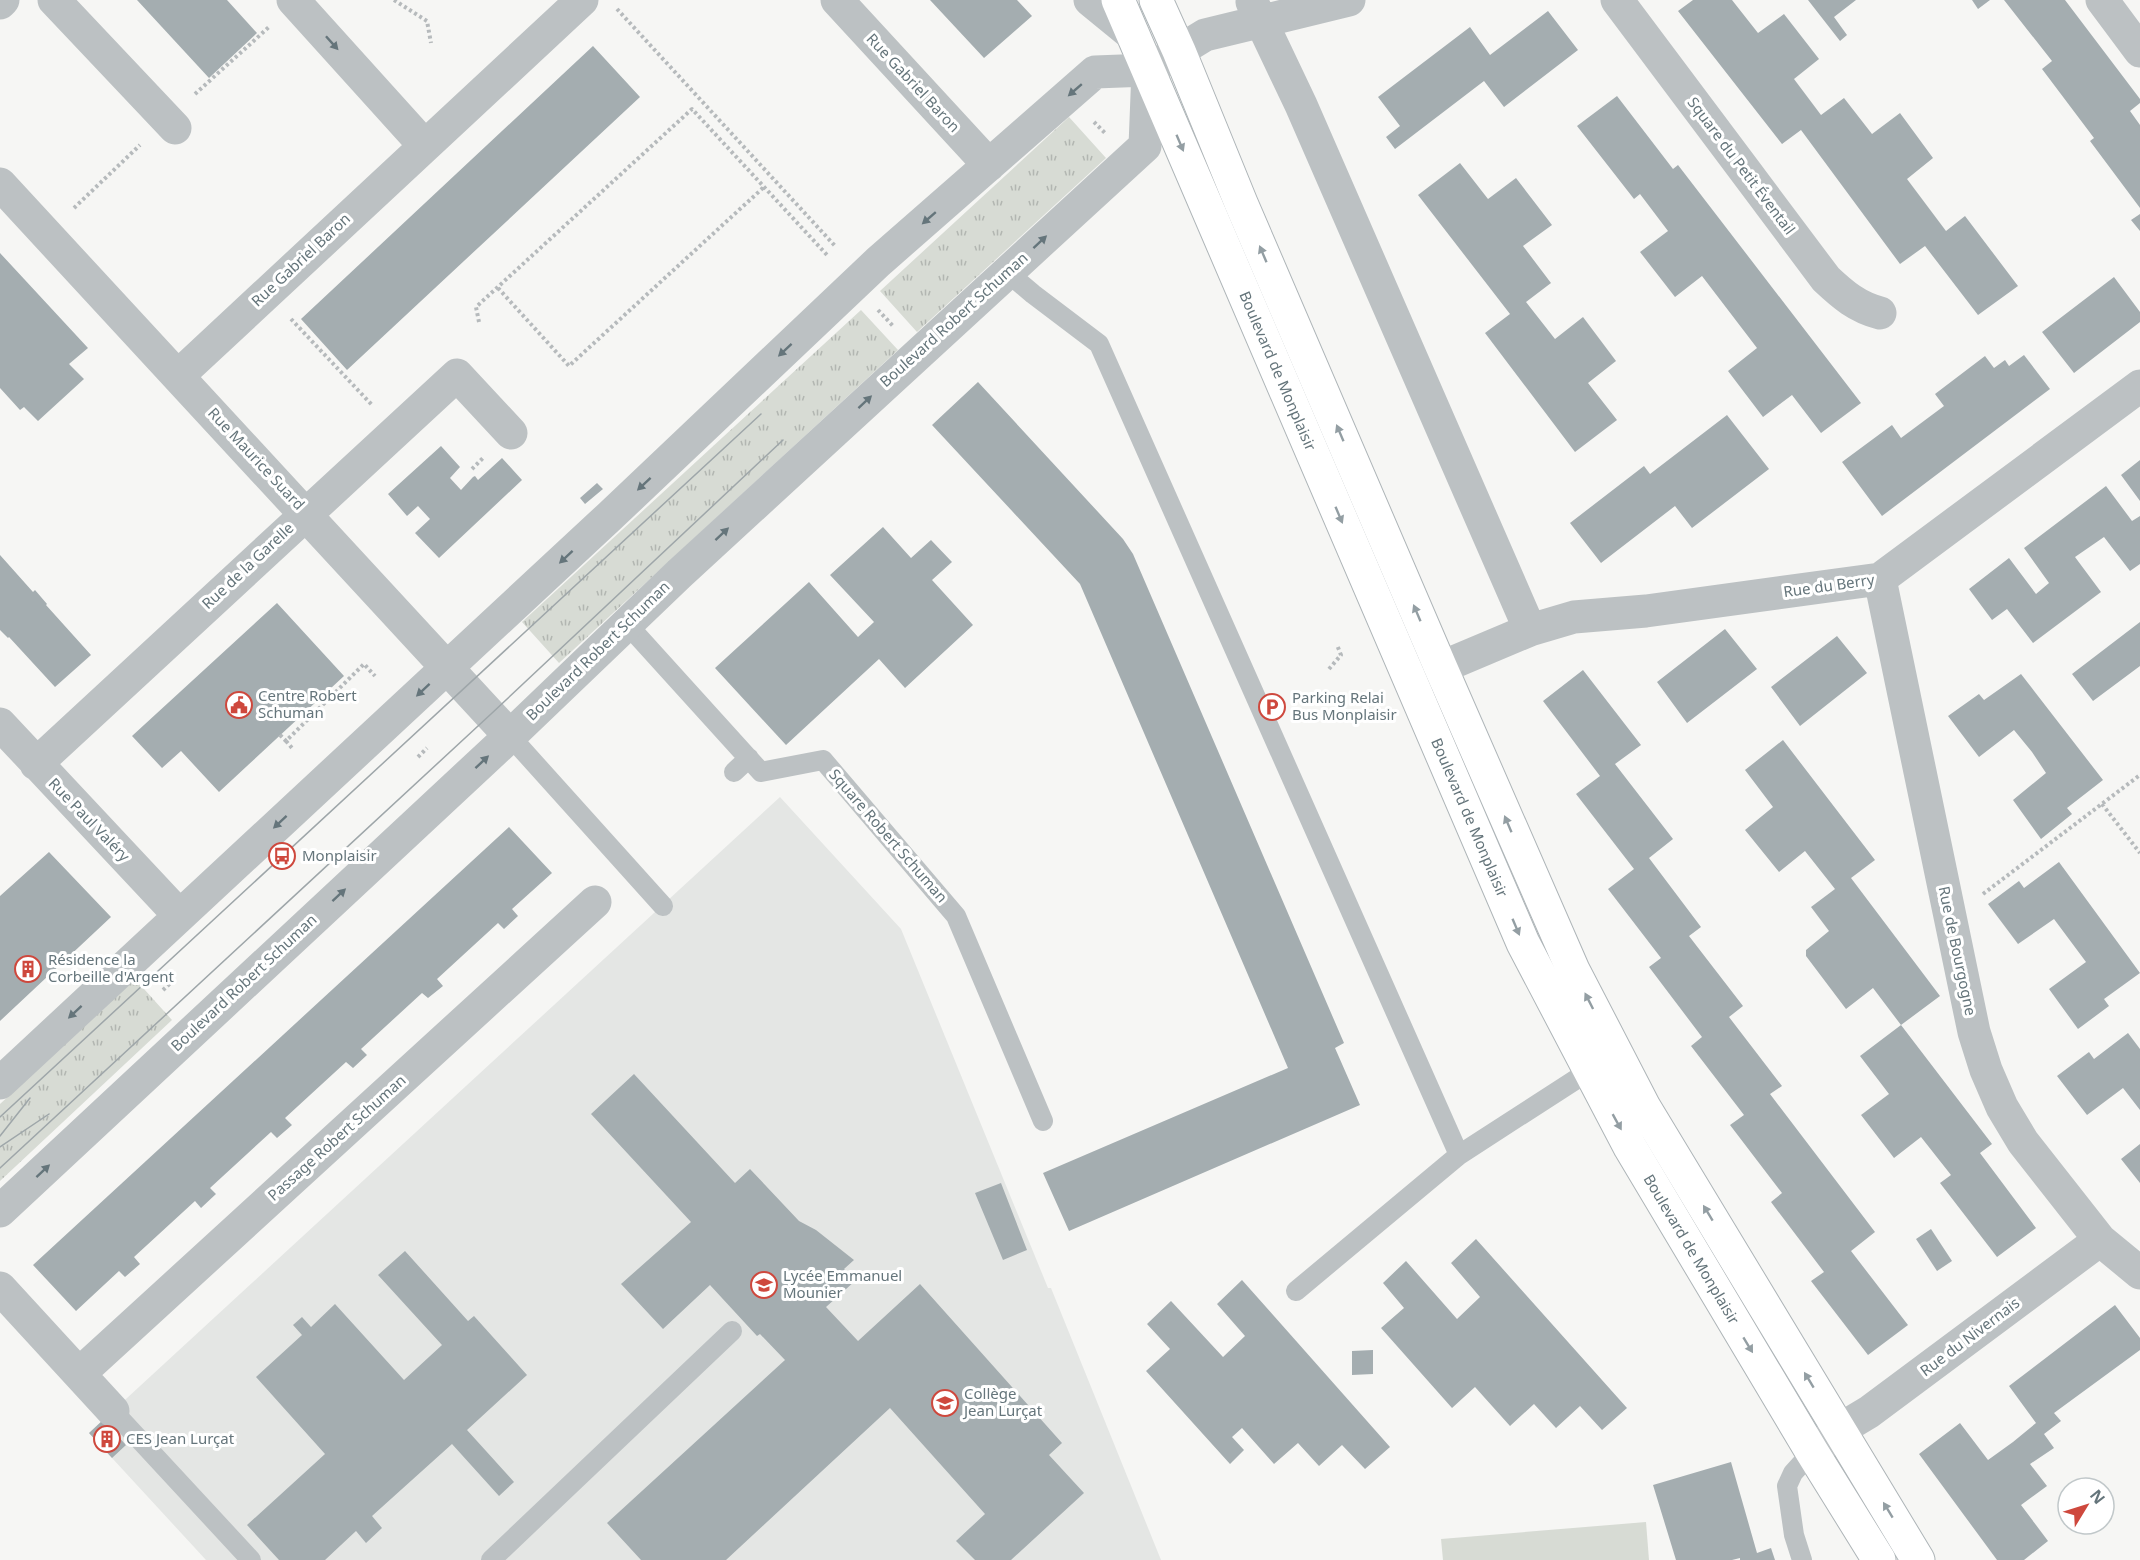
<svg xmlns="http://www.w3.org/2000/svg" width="2140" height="1560" font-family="'Noto Sans',sans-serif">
	<defs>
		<pattern id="grass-tufts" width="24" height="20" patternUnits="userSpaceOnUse" patternTransform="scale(1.5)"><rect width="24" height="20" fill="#d7dbd4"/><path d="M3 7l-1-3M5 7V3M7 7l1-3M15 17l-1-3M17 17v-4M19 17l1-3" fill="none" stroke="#b2b6b1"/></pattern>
	</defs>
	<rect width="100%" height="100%" fill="#f6f6f4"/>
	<path fill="#e4e6e4" d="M 780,797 L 901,929 L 1048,1288 L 1051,1288 L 1161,1560 L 206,1560 L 89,1433 Z"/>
	<path fill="url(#grass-tufts)" d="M 1069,117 L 1106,158 L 917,332 L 880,291 Z
		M 861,310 L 898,350 L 559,663 L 522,622 Z
		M 135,979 L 172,1020 L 0,1181 L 0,1104 Z"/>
	<path fill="#d7dbd4" d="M 1646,1522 L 1649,1560 L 1443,1560 L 1441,1539 Z"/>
	<path fill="#a4adb0" d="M 137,0 L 227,0 L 257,33 L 209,78 Z
		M 930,0 L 1017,0 L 1032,16 L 984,58 Z
		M 1693,0 L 1732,0 L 1758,33 L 1784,14 L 1819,59 L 1794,79 L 1821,115 L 1844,98 L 1872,134 L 1900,113 L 1933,158 L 1907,179 L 1946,231 L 1965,216 L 2018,286 L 1978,315 L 1925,246 L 1900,264 L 1801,130 L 1782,144 L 1678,11 Z
		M 1808,0 L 1856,0 L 1834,17 L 1847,35 L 1840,41 Z
		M 1972,0 L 1990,0 L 1978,9 Z
		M 2004,0 L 2065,0 L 2140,99 L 2140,103 L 2130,111 L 2140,125 L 2140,208 L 2090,141 L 2094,138 L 2042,69 L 2052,61 Z
		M 1548,11 L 1578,50 L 1504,107 L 1484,81 L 1395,149 L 1386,137 L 1400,126 L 1378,97 L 1470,27 L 1490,55 Z
		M 593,46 L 640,97 L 347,370 L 301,319 Z
		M 1617,96 L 1673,169 L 1678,165 L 1861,403 L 1821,433 L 1792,395 L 1763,417 L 1728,371 L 1757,348 L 1702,276 L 1675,297 L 1640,252 L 1668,231 L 1640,194 L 1634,199 L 1577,126 Z
		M 1460,163 L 1488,199 L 1516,178 L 1552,225 L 1523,246 L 1551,283 L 1526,302 L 1555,339 L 1583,317 L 1616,361 L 1588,383 L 1617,420 L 1575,452 L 1485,333 L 1510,314 L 1418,195 Z
		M 2140,214 L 2140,231 L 2131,220 Z
		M 0,253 L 88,348 L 69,364 L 84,379 L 38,421 L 24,407 L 20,410 L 0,388 Z
		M 2114,277 L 2140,312 L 2140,322 L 2074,373 L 2042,332 Z
		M 2024,355 L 2050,389 L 1882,516 L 1842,462 L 1892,425 L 1901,438 L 1944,406 L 1935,394 L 1985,356 L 1994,368 L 2005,360 L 2009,366 Z
		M 978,382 L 1123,539 L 1133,554 L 1344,1043 L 1335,1048 L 1360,1105 L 1069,1231 L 1043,1173 L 1288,1068 L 1080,584 L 932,425 Z
		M 1727,415 L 1769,469 L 1692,528 L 1675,506 L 1601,563 L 1570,523 L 1644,466 L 1650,474 Z
		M 441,446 L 460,467 L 450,478 L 461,490 L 473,477 L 475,476 L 478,480 L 502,458 L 522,480 L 439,558 L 415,533 L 430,519 L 418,506 L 407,516 L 388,494 Z
		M 2140,460 L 2140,501 L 2121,475 Z
		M 597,483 L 603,489 L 585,504 L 580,498 Z
		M 2106,486 L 2132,521 L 2140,516 L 2140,564 L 2130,571 L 2104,537 L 2075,557 L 2101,592 L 2033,643 L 2007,609 L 1992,620 L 1969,589 L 2009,558 L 2036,594 L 2049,583 L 2024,548 Z
		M 883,527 L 911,558 L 931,540 L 952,562 L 932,580 L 973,625 L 905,688 L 879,659 L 786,745 L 715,668 L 809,582 L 858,637 L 874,622 L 830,575 Z
		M 0,555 L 33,592 L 35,590 L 47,604 L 46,605 L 91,655 L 55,687 L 9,637 L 8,638 L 0,630 Z
		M 277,603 L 344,676 L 219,792 L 181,751 L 162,768 L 132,736 Z
		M 2140,622 L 2140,666 L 2093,701 L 2072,674 Z
		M 1725,629 L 1757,669 L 1687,723 L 1657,682 Z
		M 1837,636 L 1867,673 L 1800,726 L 1771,687 Z
		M 1583,670 L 1641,745 L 1615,764 L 1673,839 L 1649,858 L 1701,927 L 1689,936 L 1743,1006 L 1729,1017 L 1782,1086 L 1770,1094 L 1875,1232 L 1851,1251 L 1908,1325 L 1868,1355 L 1811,1281 L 1824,1272 L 1771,1202 L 1782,1193 L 1730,1125 L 1744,1115 L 1691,1046 L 1702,1037 L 1649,967 L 1661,958 L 1608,889 L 1634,869 L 1576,794 L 1600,776 L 1543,701 Z
		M 2021,674 L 2103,780 L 2067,808 L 2072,814 L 2041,839 L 2013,800 L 2046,773 L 2032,752 L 2014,730 L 1979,757 L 1948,716 L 1979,694 L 1984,700 Z
		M 1783,740 L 1875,860 L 1851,878 L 1940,996 L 1901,1025 L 1992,1144 L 1980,1153 L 2036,1228 L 1997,1257 L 1940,1183 L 1951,1175 L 1921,1137 L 1894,1158 L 1861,1115 L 1889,1094 L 1860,1056 L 1901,1025 L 1873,988 L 1846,1009 L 1806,956 L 1806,950 L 1829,931 L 1811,907 L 1835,889 L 1805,851 L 1779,872 L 1745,830 L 1773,807 L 1745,770 Z
		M 509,827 L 552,873 L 512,909 L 518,916 L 504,929 L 498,923 L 437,979 L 443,986 L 428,998 L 422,993 L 361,1049 L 367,1055 L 353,1068 L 346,1062 L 285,1118 L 292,1125 L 277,1138 L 271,1132 L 210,1188 L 216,1194 L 201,1208 L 195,1201 L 134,1257 L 140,1264 L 125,1277 L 119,1271 L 76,1311 L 33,1265 Z
		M 49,852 L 111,917 L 0,1021 L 0,896 Z
		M 2059,862 L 2140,973 L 2104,999 L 2109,1006 L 2078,1029 L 2049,989 L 2086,962 L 2054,919 L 2018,944 L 1988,904 L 2019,881 L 2024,888 Z
		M 2128,1033 L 2140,1049 L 2140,1110 L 2123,1088 L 2087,1115 L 2057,1076 L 2089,1052 L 2094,1059 Z
		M 634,1074 L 735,1183 L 750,1169 L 799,1221 L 816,1230 L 854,1260 L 844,1269 L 855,1281 L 826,1307 L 858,1341 L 920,1284 L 1062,1443 L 1049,1455 L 1084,1493 L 1011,1560 L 975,1560 L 956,1541 L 985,1514 L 890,1408 L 726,1560 L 641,1560 L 607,1523 L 785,1360 L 760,1334 L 757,1336 L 710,1285 L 663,1329 L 621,1284 L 691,1222 L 591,1114 Z
		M 2140,1144 L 2140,1183 L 2121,1159 Z
		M 1001,1183 L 1027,1250 L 1003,1260 L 975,1193 Z
		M 1931,1229 L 1952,1261 L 1937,1271 L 1916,1239 Z
		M 1476,1239 L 1627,1408 L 1602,1430 L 1580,1406 L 1556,1428 L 1534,1404 L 1510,1426 L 1475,1387 L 1452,1408 L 1381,1328 L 1404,1308 L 1383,1283 L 1406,1261 L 1457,1319 L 1480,1297 L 1451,1263 Z
		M 405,1251 L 468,1321 L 474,1316 L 527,1375 L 467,1430 L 514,1482 L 499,1496 L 452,1444 L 372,1516 L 382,1528 L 366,1543 L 356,1531 L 325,1560 L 279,1560 L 247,1525 L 325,1454 L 256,1377 L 302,1335 L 293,1325 L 302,1317 L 311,1327 L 335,1304 L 404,1380 L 442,1345 L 378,1275 Z
		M 1242,1280 L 1390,1447 L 1365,1469 L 1342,1445 L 1319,1466 L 1298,1443 L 1274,1464 L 1242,1428 L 1232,1437 L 1244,1450 L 1230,1464 L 1146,1371 L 1170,1349 L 1147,1324 L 1171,1301 L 1223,1357 L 1245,1336 L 1217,1304 Z
		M 2115,1305 L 2140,1338 L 2140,1350 L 2054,1413 L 2061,1421 L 2044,1434 L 2054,1448 L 2030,1464 L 2047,1486 L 2021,1505 L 2048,1541 L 2024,1560 L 1997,1560 L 1919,1454 L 1960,1423 L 1988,1460 L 2013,1442 L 2036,1423 L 2009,1386 Z
		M 1373,1350 L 1373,1374 L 1352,1375 L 1352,1351 Z
		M 103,1420 L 126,1445 L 112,1458 L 89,1433 Z
		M 1731,1462 L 1757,1553 L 1771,1548 L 1775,1560 L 1740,1560 L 1740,1558 L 1732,1560 L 1676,1560 L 1653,1485 Z"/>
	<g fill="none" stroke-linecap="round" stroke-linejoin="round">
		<defs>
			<g id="secondary">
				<path id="s1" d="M 1118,0 L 1523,943 L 1630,1147 L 1812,1452 L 1879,1560"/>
				<path d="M 1156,0 L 1179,51 L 1241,203 L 1440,666 L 1573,970 L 1644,1107 L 1918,1560"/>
			</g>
		</defs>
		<use href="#secondary" stroke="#aeb5b8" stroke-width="35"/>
		<path stroke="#b6babc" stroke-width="4" stroke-dasharray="3 3" stroke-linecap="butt" d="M 394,0 L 427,21 L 431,43
			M 617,9 L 836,247
			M 195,94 L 269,27
			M 1094,122 L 1106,134
			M 74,208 L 140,145
			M 498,288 L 569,366 L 764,187
			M 878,310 L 894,327
			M 291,319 L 372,405
			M 479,322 L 476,307 L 692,109 L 827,255
			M 472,469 L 484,457
			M 1329,669 L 1341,655 L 1337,645
			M 280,735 L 286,741 L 364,664 L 375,676
			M 286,741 L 292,748
			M 418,757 L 427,748
			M 2102,804 L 2140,853
			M 1983,894 L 2140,775
			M 163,990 L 176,978"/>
		<path stroke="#bcc1c3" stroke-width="20" d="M 1007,272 L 1033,294 L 1099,344 L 1459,1155
			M 626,623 L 761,772 L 823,760 L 956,916 L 1043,1121
			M 510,736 L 663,906
			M 734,772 L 749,758
			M 1296,1291 L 1459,1155 L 1589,1071
			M 113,1411 L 251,1560
			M 491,1560 L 732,1331
			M 1802,1560 L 1794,1535 L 1787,1486 L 1793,1473 L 1812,1452"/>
		<path stroke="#bcc1c3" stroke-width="33" d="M 54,0 L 175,128
			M 293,0 L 424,145
			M 837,0 L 989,165
			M 1090,0 L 1134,36
			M 1617,0 L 1826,279 C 1843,295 1857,307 1880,313
			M 2102,0 L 2140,51
			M 1252,2 L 1301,105 L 1530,630
			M 0,3 L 3,0
			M 0,184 L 510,736
			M 178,376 L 582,0
			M 1880,579 L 1974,1032 L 1986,1070 L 2002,1107 L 2023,1142 L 2100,1240 L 2140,1273
			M 1416,678 L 1530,630 L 1574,617 L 1646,611 L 1880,579 L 2140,386
			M 0,724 L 179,915
			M 36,764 L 457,375 L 511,433
			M 0,1083 L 609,517 L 878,262 L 1095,72 L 1148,70 L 1205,35 L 1349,0
			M 0,1211 L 510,736 L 679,574 L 1145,146 L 1148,70
			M 0,1288 L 113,1411
			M 79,1374 L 595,902
			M 1816,1449 L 1839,1430 L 1869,1412 L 2100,1240"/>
		<use href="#secondary" stroke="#fff" stroke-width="33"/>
		<path stroke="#9ea6a9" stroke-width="1.5" d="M 0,1117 L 761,414
			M 0,1136 L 30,1098
			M 0,1147 L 49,1114
			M 0,1168 L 491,714 L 783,440"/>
	</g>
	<defs><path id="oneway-solid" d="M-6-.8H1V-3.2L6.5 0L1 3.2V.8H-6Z" transform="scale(1.5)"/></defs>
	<g fill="#65757b">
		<use href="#oneway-solid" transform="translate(332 43) rotate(48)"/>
		<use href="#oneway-solid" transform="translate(1075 90) rotate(139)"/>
		<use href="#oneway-solid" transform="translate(929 218) rotate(139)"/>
		<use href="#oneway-solid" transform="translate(1040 242) rotate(-43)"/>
		<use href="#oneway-solid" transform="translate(785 350) rotate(137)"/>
		<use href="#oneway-solid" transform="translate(865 402) rotate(-43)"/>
		<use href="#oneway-solid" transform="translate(644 484) rotate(137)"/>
		<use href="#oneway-solid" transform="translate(722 534) rotate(-43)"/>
		<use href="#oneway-solid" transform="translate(566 557) rotate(137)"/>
		<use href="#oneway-solid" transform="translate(423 690) rotate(137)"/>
		<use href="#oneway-solid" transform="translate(482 762) rotate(-43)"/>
		<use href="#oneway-solid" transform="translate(280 822) rotate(137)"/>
		<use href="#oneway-solid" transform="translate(339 895) rotate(-43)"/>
		<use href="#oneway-solid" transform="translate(75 1012) rotate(137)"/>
		<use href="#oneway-solid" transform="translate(43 1171) rotate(-43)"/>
	</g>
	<g fill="#939ea3">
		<use href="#oneway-solid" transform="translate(1180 143) rotate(67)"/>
		<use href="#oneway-solid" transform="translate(1263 254) rotate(-113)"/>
		<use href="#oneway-solid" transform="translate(1340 433) rotate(-113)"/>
		<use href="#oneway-solid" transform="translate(1339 515) rotate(67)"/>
		<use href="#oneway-solid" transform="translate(1417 613) rotate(-113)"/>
		<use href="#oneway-solid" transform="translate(1508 824) rotate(-113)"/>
		<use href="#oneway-solid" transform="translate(1516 927) rotate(67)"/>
		<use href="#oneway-solid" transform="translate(1589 1001) rotate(-117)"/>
		<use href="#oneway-solid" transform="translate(1617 1122) rotate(61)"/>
		<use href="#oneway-solid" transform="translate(1708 1213) rotate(-121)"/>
		<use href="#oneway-solid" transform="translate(1748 1345) rotate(59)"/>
		<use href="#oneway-solid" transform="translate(1809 1380) rotate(-121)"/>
		<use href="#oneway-solid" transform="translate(1888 1510) rotate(-121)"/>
	</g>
	<defs>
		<symbol id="civic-ring" viewBox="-11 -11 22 22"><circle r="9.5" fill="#fff" stroke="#ce483d" stroke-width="1.5"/><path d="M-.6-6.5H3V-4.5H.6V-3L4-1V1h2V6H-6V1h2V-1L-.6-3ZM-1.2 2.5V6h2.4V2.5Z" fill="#ce483d"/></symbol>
		<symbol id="parking-ring" viewBox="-11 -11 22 22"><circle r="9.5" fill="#fff" stroke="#ce483d" stroke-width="1.5"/><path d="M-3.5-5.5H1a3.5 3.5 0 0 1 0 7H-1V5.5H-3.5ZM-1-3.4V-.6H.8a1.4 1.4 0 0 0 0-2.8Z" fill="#ce483d"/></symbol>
		<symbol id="bus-ring" viewBox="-11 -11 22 22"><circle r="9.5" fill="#fff" stroke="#ce483d" stroke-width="1.5"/><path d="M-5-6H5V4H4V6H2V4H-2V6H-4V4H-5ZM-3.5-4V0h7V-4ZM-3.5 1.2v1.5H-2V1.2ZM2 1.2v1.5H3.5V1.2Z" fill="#ce483d"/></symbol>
		<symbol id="building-ring" viewBox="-11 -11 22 22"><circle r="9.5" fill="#fff" stroke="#ce483d" stroke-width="1.5"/><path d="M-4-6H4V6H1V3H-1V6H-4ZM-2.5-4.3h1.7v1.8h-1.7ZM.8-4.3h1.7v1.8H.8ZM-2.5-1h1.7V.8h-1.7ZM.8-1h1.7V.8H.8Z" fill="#ce483d"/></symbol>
		<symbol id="school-ring" viewBox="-11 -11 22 22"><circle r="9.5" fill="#fff" stroke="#ce483d" stroke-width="1.5"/><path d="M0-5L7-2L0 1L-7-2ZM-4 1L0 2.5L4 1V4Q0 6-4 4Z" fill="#ce483d"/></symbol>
	</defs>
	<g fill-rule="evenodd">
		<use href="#civic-ring" x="224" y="690" width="30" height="30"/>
		<use href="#parking-ring" x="1257" y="692" width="30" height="30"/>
		<use href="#bus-ring" x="267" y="841" width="30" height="30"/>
		<use href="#building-ring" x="13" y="954" width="30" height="30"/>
		<use href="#school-ring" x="749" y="1270" width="30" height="30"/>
		<use href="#school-ring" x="930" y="1388" width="30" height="30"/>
		<use href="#building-ring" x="92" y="1424" width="30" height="30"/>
	</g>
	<g text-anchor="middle" stroke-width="6" stroke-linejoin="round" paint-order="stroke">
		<g font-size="15" fill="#65757b" stroke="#fff">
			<text transform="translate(913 83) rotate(47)" y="5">Rue Gabriel Baron</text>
			<text transform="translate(1741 166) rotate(53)" y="5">Square du Petit Éventail</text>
			<text transform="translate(301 260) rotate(-43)" y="5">Rue Gabriel Baron</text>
			<text transform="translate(954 320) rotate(-42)" y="5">Boulevard Robert Schuman</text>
			<text dy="5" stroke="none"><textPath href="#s1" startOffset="404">Boulevard de Monplaisir</textPath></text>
			<text transform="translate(256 459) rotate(47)" y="5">Rue Maurice Suard</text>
			<text transform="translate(248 566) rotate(-43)" y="5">Rue de la Garelle</text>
			<text transform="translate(1829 586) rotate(-8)" y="5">Rue du Berry</text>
			<text transform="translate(598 651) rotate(-44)" y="5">Boulevard Robert Schuman</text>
			<text dy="5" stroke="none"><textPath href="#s1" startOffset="890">Boulevard de Monplaisir</textPath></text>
			<text transform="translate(89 820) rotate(46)" y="5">Rue Paul Valéry</text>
			<text transform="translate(888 836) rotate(49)" y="5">Square Robert Schuman</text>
			<text transform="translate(1957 951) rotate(78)" y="5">Rue de Bourgogne</text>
			<text transform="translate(244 983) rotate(-43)" y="5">Boulevard Robert Schuman</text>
			<text transform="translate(337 1138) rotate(-42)" y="5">Passage Robert Schuman</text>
			<text dy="5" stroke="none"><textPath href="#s1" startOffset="1376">Boulevard de Monplaisir</textPath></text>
			<text transform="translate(1970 1337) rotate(-37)" y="5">Rue du Nivernais</text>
		</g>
		<g font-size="15" fill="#65757b" stroke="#fff" text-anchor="start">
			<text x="258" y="701">Centre Robert<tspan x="258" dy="17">Schuman</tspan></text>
			<text x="1292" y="703">Parking Relai<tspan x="1292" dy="17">Bus Monplaisir</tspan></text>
			<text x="302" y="861">Monplaisir</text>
			<text x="48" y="965">Résidence la<tspan x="48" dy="17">Corbeille d'Argent</tspan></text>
			<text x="783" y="1281">Lycée Emmanuel<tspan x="783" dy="17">Mounier</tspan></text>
			<text x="964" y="1399">Collège<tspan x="964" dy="17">Jean Lurçat</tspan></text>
			<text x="126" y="1444">CES Jean Lurçat</text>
		</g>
	</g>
	<g transform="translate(2086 1506) rotate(52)"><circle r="28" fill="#ffffff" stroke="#c1c8ca" stroke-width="1.5"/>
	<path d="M0-4.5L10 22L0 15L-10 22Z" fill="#ce483d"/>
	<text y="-9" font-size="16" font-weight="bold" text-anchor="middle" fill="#65757b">N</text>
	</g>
</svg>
